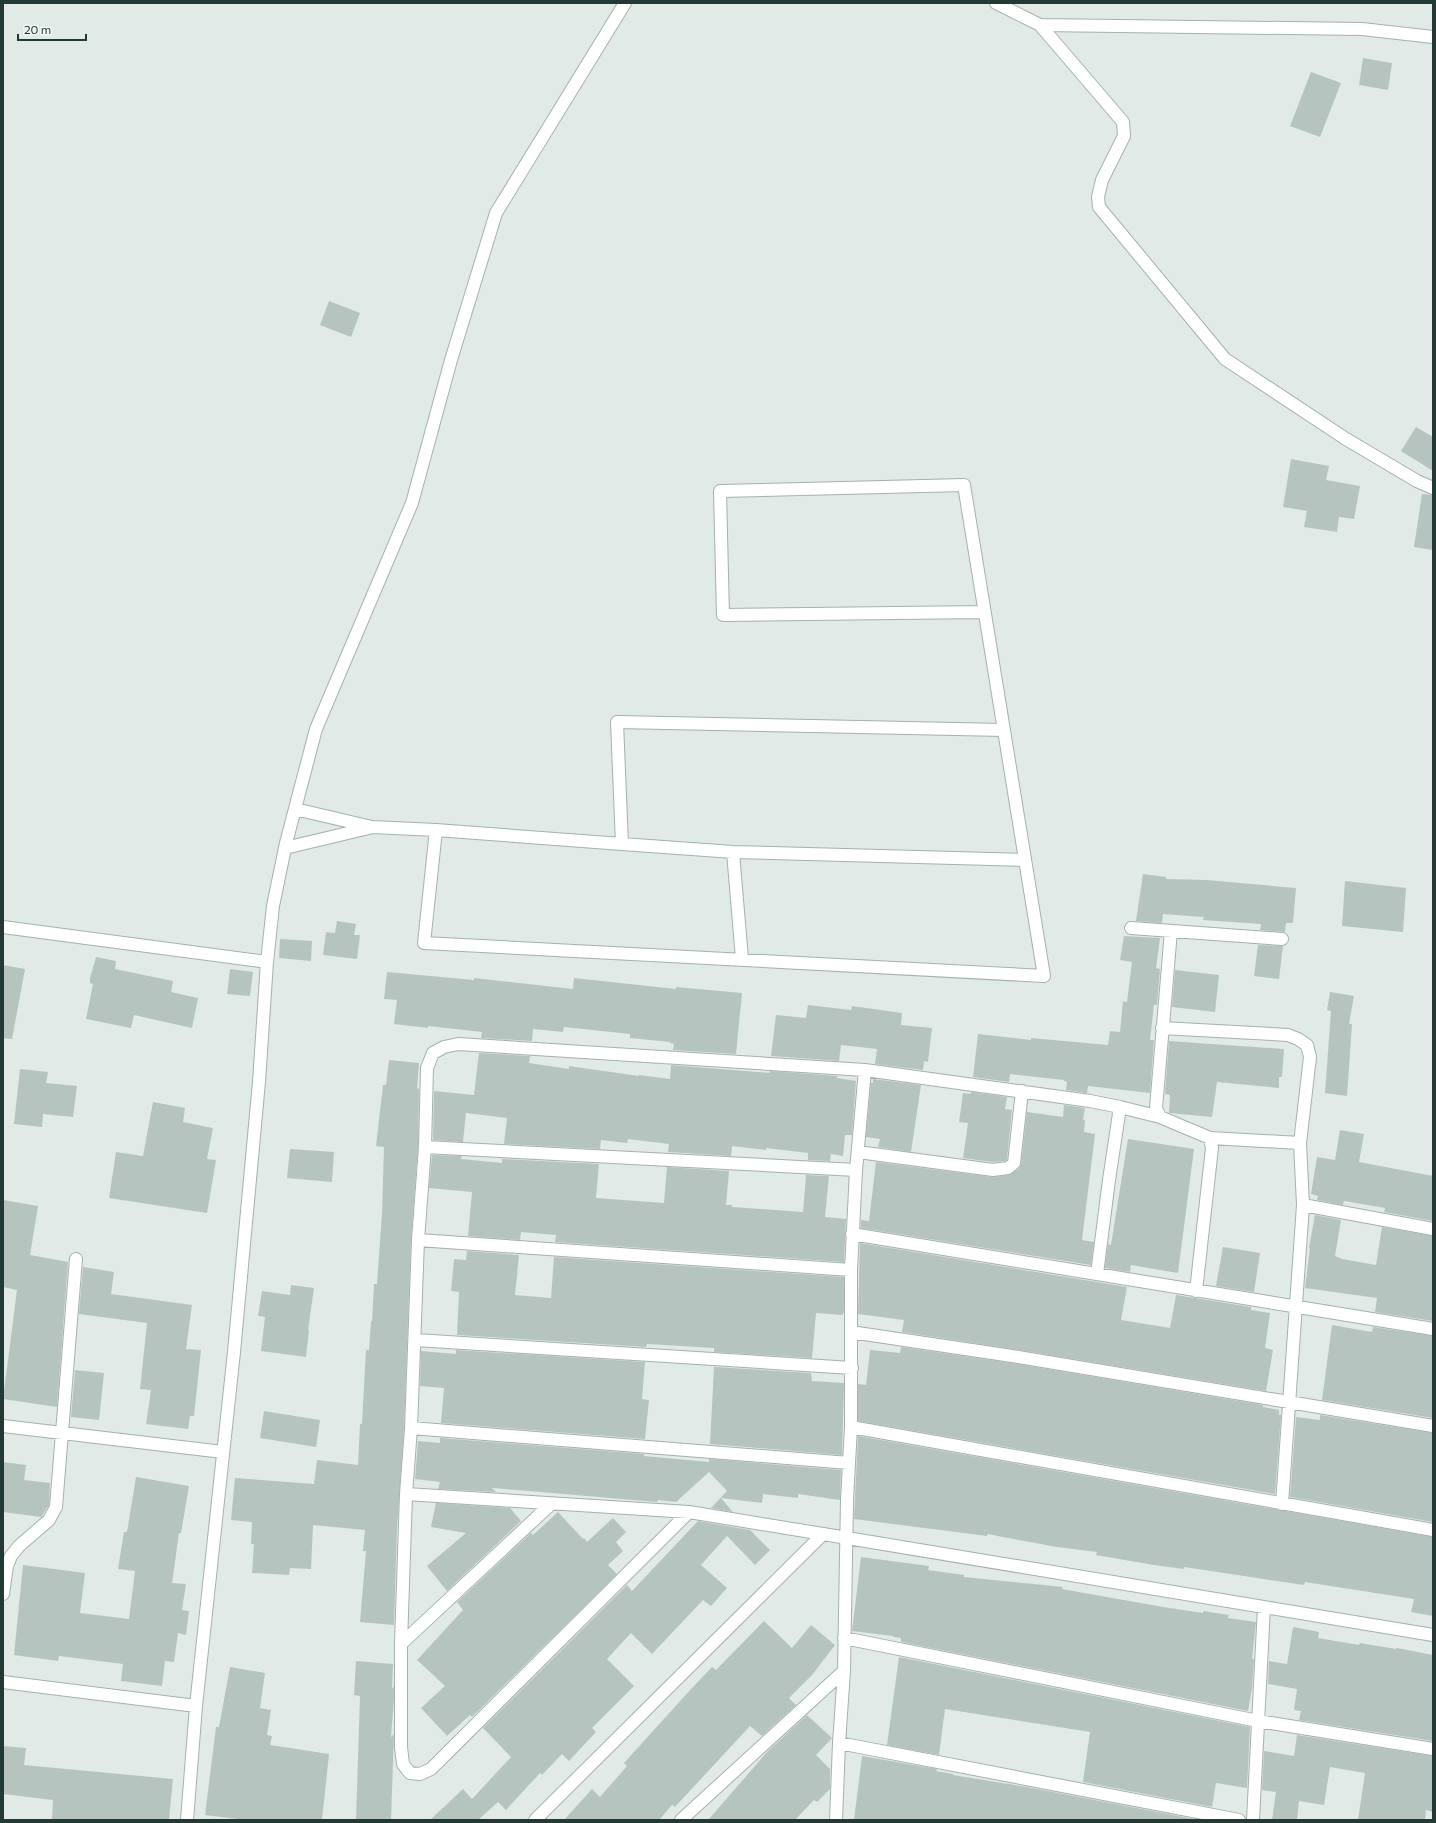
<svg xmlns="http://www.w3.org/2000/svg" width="1436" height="1823" font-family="Commissioner,sans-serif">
	<rect width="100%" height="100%" fill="#e1eae7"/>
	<path fill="#b6c4c0" d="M 1363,58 L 1392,63 L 1388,90 L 1359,85 Z
		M 1311,72 L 1341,83 L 1320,137 L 1290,126 Z
		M 329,301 L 360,313 L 351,337 L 320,325 Z
		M 1416,427 L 1433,437 L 1433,471 L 1401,451 Z
		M 1291,459 L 1329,466 L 1326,480 L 1360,486 L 1354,519 L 1339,517 L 1337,532 L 1304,527 L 1307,511 L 1283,507 Z
		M 1422,494 L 1433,495 L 1433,550 L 1414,547 Z
		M 1143,874 L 1166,877 L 1166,879 L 1206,880 L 1296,888 L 1293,923 L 1286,923 L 1285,932 L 1260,930 L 1261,924 L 1203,920 L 1204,917 L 1163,914 L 1162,923 L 1136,921 Z
		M 1345,881 L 1406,888 L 1403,932 L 1342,926 Z
		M 337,921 L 356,924 L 354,935 L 360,935 L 357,959 L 323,955 L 326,932 L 335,933 Z
		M 1124,936 L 1160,938 L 1156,968 L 1160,969 L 1157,1005 L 1154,1005 L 1150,1040 L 1154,1040 L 1150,1093 L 1088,1086 L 1087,1093 L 1066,1090 L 1067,1082 L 1064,1081 L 1064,1080 L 1010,1074 L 1009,1082 L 973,1077 L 978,1034 L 1031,1040 L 1031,1038 L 1108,1045 L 1110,1031 L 1120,1032 L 1123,1001 L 1127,1002 L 1132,962 L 1120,960 Z
		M 280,939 L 312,941 L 311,961 L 279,958 Z
		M 1258,945 L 1283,946 L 1279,979 L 1254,976 Z
		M 96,957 L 116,961 L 115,969 L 173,981 L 171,992 L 198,998 L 192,1028 L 134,1015 L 131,1028 L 86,1019 L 93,984 L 90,983 L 90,978 Z
		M 3,965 L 25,969 L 12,1039 L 3,1038 Z
		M 230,969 L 253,972 L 250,996 L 227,994 Z
		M 1175,970 L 1219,975 L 1215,1012 L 1172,1007 Z
		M 387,972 L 474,980 L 474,978 L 573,989 L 574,978 L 676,989 L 676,987 L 742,993 L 736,1054 L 673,1050 L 674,1044 L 670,1043 L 670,1042 L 630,1038 L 630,1034 L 564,1027 L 563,1032 L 533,1029 L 532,1041 L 481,1038 L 482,1032 L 428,1026 L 428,1028 L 394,1024 L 397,1000 L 384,999 Z
		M 1330,992 L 1354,996 L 1349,1024 L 1352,1024 L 1347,1096 L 1325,1093 L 1331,1011 L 1327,1010 Z
		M 808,1005 L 851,1010 L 852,1006 L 902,1013 L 901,1025 L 932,1028 L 928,1062 L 924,1061 L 923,1070 L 875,1064 L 877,1049 L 841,1045 L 839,1061 L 771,1056 L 776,1015 L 806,1018 Z
		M 1169,1041 L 1284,1049 L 1282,1077 L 1279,1077 L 1279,1088 L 1217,1082 L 1212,1117 L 1169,1113 L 1170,1095 L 1165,1094 Z
		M 479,1053 L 530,1056 L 529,1063 L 569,1069 L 569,1066 L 639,1076 L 639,1075 L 670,1079 L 671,1065 L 770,1073 L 770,1071 L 837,1076 L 837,1078 L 856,1081 L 852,1135 L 845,1135 L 843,1156 L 831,1154 L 830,1161 L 808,1160 L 808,1153 L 766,1148 L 766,1150 L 732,1146 L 731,1156 L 668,1152 L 669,1144 L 628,1139 L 627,1143 L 601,1140 L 600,1149 L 504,1144 L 507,1118 L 466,1113 L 463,1142 L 433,1140 L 434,1091 L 474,1095 Z
		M 389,1060 L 419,1063 L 417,1088 L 419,1089 L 418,1147 L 411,1239 L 404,1428 L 397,1528 L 394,1625 L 360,1622 L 366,1551 L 363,1551 L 365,1530 L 313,1525 L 311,1569 L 290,1568 L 289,1575 L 252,1573 L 254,1544 L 251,1544 L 252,1522 L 231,1520 L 235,1478 L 314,1484 L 317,1460 L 358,1465 L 360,1424 L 362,1424 L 366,1350 L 369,1350 L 371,1321 L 372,1322 L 374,1284 L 377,1284 L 382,1213 L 384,1147 L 376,1146 L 383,1085 L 386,1085 Z
		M 20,1069 L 48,1072 L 46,1083 L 77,1086 L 73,1117 L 43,1114 L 42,1127 L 14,1124 Z
		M 873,1079 L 921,1085 L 911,1152 L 878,1147 L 880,1139 L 866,1137 L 871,1083 L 873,1083 Z
		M 971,1092 L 1007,1097 L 1005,1109 L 1012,1110 L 1007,1159 L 1005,1161 L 993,1162 L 963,1158 L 968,1123 L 959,1122 L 963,1093 L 971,1094 Z
		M 153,1102 L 185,1108 L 183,1122 L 213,1128 L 207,1159 L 216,1160 L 207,1213 L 109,1198 L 116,1152 L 143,1156 Z
		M 1064,1105 L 1085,1108 L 1083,1120 L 1085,1120 L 1084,1132 L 1095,1134 L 1082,1240 L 1094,1242 L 1091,1265 L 861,1228 L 861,1220 L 869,1221 L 876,1162 L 992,1177 L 1009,1175 L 1019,1169 L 1021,1164 L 1027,1112 L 1063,1117 Z
		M 1340,1130 L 1364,1134 L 1359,1162 L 1433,1176 L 1433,1221 L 1384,1212 L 1385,1208 L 1344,1201 L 1343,1205 L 1317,1200 L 1318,1196 L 1311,1194 L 1317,1157 L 1335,1160 Z
		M 1128,1139 L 1194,1149 L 1178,1273 L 1131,1265 L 1130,1272 L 1105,1268 L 1108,1244 L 1111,1245 Z
		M 290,1149 L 334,1152 L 332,1182 L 287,1178 Z
		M 432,1155 L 462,1156 L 461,1159 L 502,1163 L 502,1159 L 599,1164 L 596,1198 L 664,1203 L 667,1167 L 729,1171 L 726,1205 L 732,1205 L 732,1207 L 803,1212 L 806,1175 L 829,1176 L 825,1217 L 846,1219 L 844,1262 L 555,1242 L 556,1235 L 521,1232 L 520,1240 L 468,1236 L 472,1192 L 429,1188 Z
		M 3,1200 L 38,1206 L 30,1255 L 68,1262 L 57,1407 L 3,1399 L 17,1290 L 3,1287 Z
		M 1315,1215 L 1341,1220 L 1335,1256 L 1342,1259 L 1376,1265 L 1382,1227 L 1433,1236 L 1433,1321 L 1375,1312 L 1377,1298 L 1305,1288 L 1310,1248 L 1309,1248 Z
		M 860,1243 L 1127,1287 L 1121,1320 L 1170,1328 L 1176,1295 L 1251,1307 L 1251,1310 L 1270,1313 L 1265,1348 L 1273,1350 L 1266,1391 L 1013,1349 L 902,1332 L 904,1320 L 858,1314 Z
		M 1223,1247 L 1260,1253 L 1254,1292 L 1216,1286 Z
		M 467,1251 L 519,1255 L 515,1295 L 551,1298 L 554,1257 L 844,1277 L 844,1312 L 842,1315 L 816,1313 L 812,1358 L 714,1352 L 714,1348 L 647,1344 L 646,1347 L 457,1335 L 459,1292 L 451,1291 L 454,1259 L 466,1260 Z
		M 83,1267 L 114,1272 L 111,1294 L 192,1305 L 186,1349 L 201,1350 L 194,1416 L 190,1416 L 188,1429 L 146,1424 L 151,1390 L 140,1389 L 147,1323 L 79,1314 Z
		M 291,1285 L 314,1288 L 308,1330 L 309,1330 L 306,1357 L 261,1351 L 265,1317 L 258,1316 L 262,1291 L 290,1295 Z
		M 1332,1325 L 1372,1332 L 1373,1327 L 1433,1336 L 1433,1418 L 1322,1400 Z
		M 901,1347 L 1011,1363 L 1263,1405 L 1263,1407 L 1279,1410 L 1279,1415 L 1281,1415 L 1275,1494 L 858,1421 L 858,1384 L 866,1385 L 870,1350 L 900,1353 Z
		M 456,1350 L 645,1362 L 642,1399 L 649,1400 L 645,1439 L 441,1423 L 444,1388 L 420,1386 L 421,1351 L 456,1354 Z
		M 714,1367 L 811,1373 L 812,1381 L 844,1383 L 842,1455 L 710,1444 Z
		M 75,1370 L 104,1373 L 99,1420 L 71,1417 Z
		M 264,1411 L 320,1420 L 316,1447 L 260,1438 Z
		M 1320,1415 L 1433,1433 L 1433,1522 L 1290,1497 L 1296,1417 L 1320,1420 Z
		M 858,1436 L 1433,1537 L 1433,1616 L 1411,1612 L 1414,1599 L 1305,1582 L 1304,1585 L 1184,1567 L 1184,1569 L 1154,1565 L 1096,1555 L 1097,1552 L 1057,1547 L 987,1534 L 987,1536 L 854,1519 Z
		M 440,1438 L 644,1454 L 644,1456 L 709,1462 L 709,1459 L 841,1470 L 840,1500 L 798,1494 L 798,1498 L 763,1494 L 762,1503 L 721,1498 L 733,1512 L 711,1508 L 727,1491 L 709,1472 L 676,1502 L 658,1500 L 657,1502 L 492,1488 L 496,1492 L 438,1489 L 440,1482 L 415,1479 L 418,1441 L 440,1443 Z
		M 3,1462 L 26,1465 L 24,1480 L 50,1483 L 49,1505 L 41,1517 L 3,1512 Z
		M 136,1477 L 189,1486 L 181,1533 L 179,1533 L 172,1583 L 186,1584 L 182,1610 L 189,1611 L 186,1635 L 178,1633 L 174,1662 L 165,1661 L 162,1686 L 121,1681 L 123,1664 L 59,1656 L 58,1661 L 14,1655 L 23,1565 L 85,1573 L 80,1613 L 129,1619 L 135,1571 L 118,1569 L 124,1532 L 127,1532 Z
		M 436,1503 L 510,1508 L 521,1521 L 447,1591 L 427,1566 L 466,1533 L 431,1527 Z
		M 558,1512 L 583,1539 L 584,1538 L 587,1542 L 613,1518 L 626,1532 L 616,1542 L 623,1551 L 608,1565 L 617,1574 L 472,1717 L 470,1715 L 447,1736 L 421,1708 L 445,1686 L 417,1660 L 463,1610 L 457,1602 L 531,1533 L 533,1535 Z
		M 698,1521 L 750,1530 L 770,1550 L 755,1565 L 727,1536 L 701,1565 L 727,1588 L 711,1606 L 703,1600 L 652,1654 L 631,1633 L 607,1659 L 634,1686 L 592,1728 L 596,1732 L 569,1761 L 562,1754 L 542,1775 L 540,1773 L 506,1810 L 498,1802 L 478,1820 L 430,1820 L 463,1789 L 472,1799 L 511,1757 L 483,1728 L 627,1585 L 632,1591 Z
		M 861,1557 L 929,1566 L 928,1570 L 964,1575 L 964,1577 L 1063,1587 L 1062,1589 L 1163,1607 L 1203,1613 L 1203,1611 L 1229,1615 L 1228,1618 L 1256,1622 L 1252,1659 L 1254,1659 L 1252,1688 L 1248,1711 L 901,1642 L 901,1638 L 893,1637 L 893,1636 L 852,1631 Z
		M 764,1621 L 792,1648 L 811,1625 L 835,1645 L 812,1675 L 789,1698 L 796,1705 L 762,1736 L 750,1726 L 675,1807 L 672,1805 L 659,1820 L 564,1820 L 592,1789 L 600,1797 L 627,1766 L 624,1763 L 691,1689 L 712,1667 L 716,1670 Z
		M 1293,1627 L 1319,1632 L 1318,1638 L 1359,1645 L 1360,1643 L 1396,1649 L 1397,1648 L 1433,1655 L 1433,1741 L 1299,1720 L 1301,1711 L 1294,1710 L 1297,1689 L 1268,1684 L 1269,1661 L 1287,1664 Z
		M 899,1657 L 1250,1727 L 1247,1788 L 1216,1783 L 1212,1807 L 1083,1782 L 1090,1732 L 945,1709 L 939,1755 L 887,1745 Z
		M 356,1661 L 393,1664 L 392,1689 L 394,1686 L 394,1698 L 391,1737 L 394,1734 L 391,1820 L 356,1820 L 360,1696 L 354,1695 Z
		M 230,1667 L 265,1673 L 260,1708 L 271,1710 L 267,1735 L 272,1736 L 270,1745 L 329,1754 L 322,1820 L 245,1820 L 205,1815 L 216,1727 L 219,1727 Z
		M 807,1715 L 832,1738 L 816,1755 L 830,1769 L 830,1789 L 817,1802 L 814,1800 L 795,1820 L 708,1820 L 768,1751 Z
		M 1297,1735 L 1433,1756 L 1433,1812 L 1426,1810 L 1425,1820 L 1358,1820 L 1365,1773 L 1330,1767 L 1324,1805 L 1299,1801 L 1297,1820 L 1272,1820 L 1276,1792 L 1262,1790 L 1264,1751 L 1294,1756 Z
		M 3,1746 L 26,1748 L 24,1765 L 173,1779 L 169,1820 L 52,1820 L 53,1800 L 3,1794 Z
		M 862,1756 L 937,1769 L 936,1771 L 953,1774 L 953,1775 L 1027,1787 L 1199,1820 L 854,1820 Z"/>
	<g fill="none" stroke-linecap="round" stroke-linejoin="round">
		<defs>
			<path id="minor" d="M 996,3 L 1040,25 L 1362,29 L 1433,37
				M 1040,25 L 1123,122 L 1124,136 L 1102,180 L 1098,197 L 1099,207 L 1225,359 L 1346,439 L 1417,481 L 1433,488
				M 1004,730 L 617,722 L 622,844 L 733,852 L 1025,860
				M 295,809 L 372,827 L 436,830 L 424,943 L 1044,976 L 964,485 L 720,491 L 723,615 L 985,612
				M 436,830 L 622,844
				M 285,848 L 369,828
				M 733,852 L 742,959
				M 3,927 L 267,962
				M 1131,928 L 1282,939
				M 1162,1028 L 1288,1035 L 1298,1039 L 1307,1045 L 1310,1057 L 1300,1143 L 1303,1205 L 1282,1504
				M 1120,1107 L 1160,1117 L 1210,1138 L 1212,1148 L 1196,1291
				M 1160,1117 L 1156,1108 L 1171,931
				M 1210,1138 L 1300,1143
				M 425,1147 L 856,1170
				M 858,1152 L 993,1170 L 1008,1168 L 1014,1163 L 1022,1091
				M 1303,1205 L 1433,1229
				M 852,1234 L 1433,1329
				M 418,1240 L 851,1270
				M 851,1332 L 1012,1356 L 1433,1426
				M 416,1340 L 852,1368
				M 3,1426 L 223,1452
				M 851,1427 L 1433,1530
				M 411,1428 L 849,1463
				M 406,1494 L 689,1512 L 823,1534
				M 689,1512 L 431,1769 L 420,1774 L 410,1773 L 403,1764 L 401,1747 L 401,1644 L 406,1494 L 411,1428 L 418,1240 L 425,1147 L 427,1068 L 433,1053 L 444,1047 L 458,1044 L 865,1070 L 1090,1101 L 1120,1107 L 1109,1180 L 1097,1274
				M 3,1594 L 7,1566 L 11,1556 L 19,1546 L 49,1520 L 56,1507 L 76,1259
				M 844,1638 L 1258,1721 L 1433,1749
				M 401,1644 L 551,1504
				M 3,1682 L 196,1706
				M 839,1743 L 1239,1820
				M 187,1820 L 196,1706 L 234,1352 L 259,1082 L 267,962 L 273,906 L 286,843 L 316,729 L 412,503 L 451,360 L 496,213 L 625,3
				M 535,1820 L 823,1534 L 1433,1635
				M 681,1820 L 844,1671
				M 836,1820 L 839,1743 L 844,1671 L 847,1500 L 851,1427 L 851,1270 L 856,1170 L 865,1070
				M 1253,1820 L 1264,1607"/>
		</defs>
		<use href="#minor" stroke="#a4b1ae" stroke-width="14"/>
		<use href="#minor" stroke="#fff" stroke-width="12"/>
	</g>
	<rect width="1436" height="1823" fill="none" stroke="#233936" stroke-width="8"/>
	<path d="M18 34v6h68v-6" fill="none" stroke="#233936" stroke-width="2"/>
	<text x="24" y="34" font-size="12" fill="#233936" stroke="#f1f7f5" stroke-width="3" paint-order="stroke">20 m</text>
</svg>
